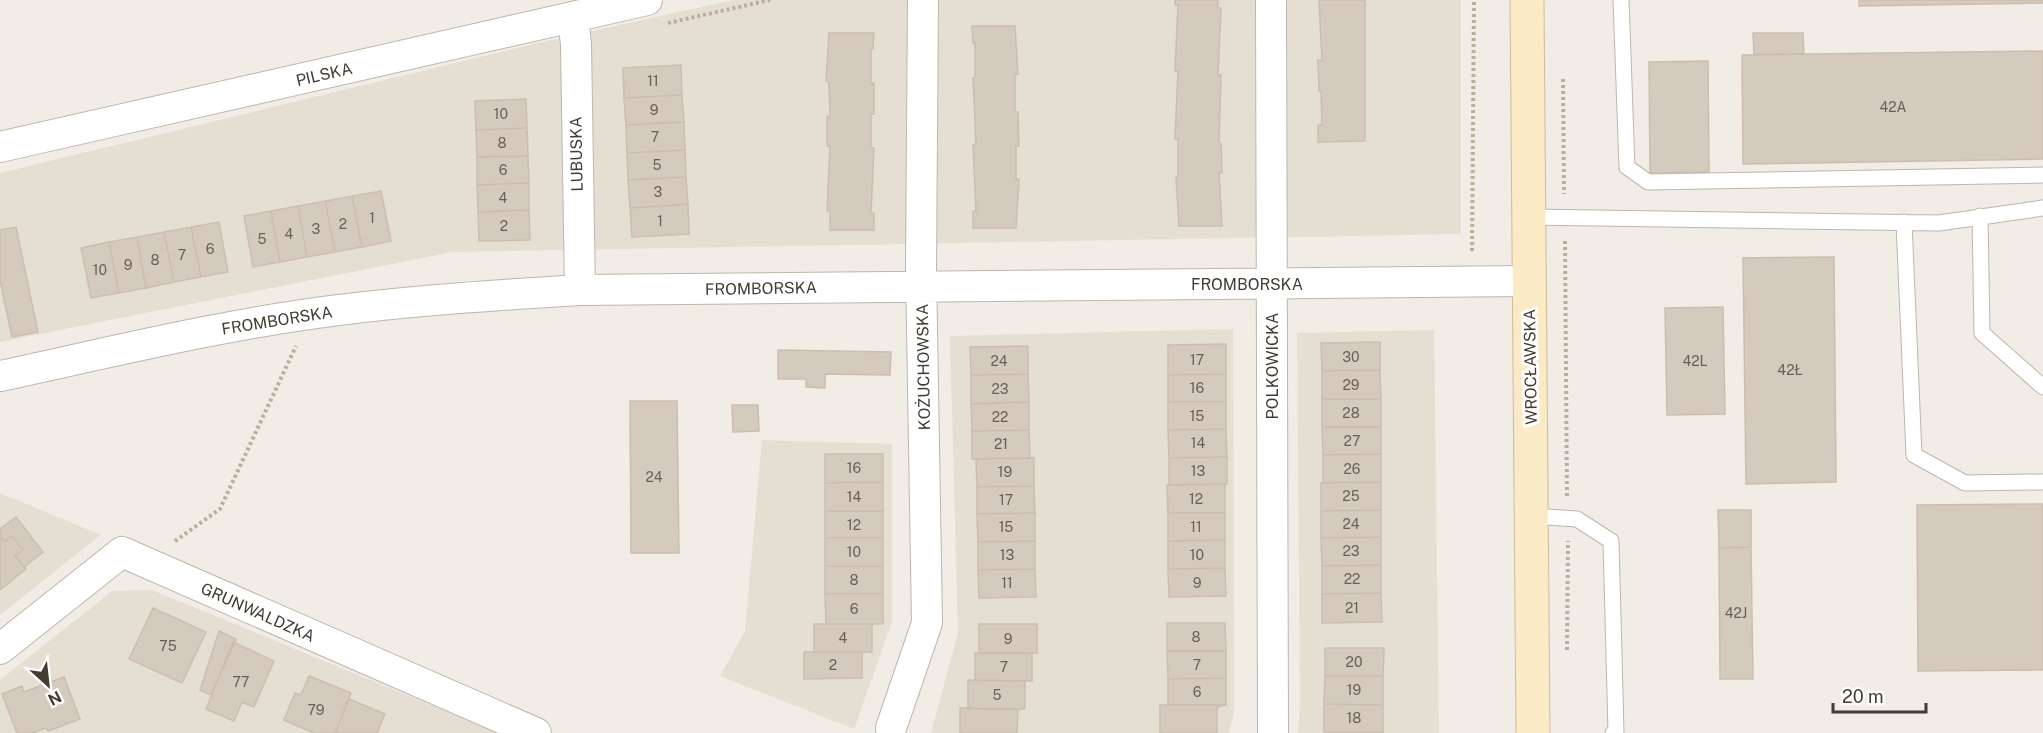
<svg xmlns="http://www.w3.org/2000/svg" width="2043" height="733" font-family="'Public Sans',sans-serif">
	<rect width="100%" height="100%" fill="#f1ece5"/>
	<path fill="#e5ded3" d="M 733,0 L 1461,0 L 1461,234 L 452,252 L 0,342 L 0,173 L 538,43 Z
		M 1233,329 L 1234,712 L 1229,733 L 931,733 L 958,633 L 950,336 Z
		M 1434,330 L 1439,733 L 1298,733 L 1300,700 L 1297,333 Z
		M 762,440 L 892,444 L 892,622 L 854,729 L 720,676 L 745,631 Z
		M 0,493 L 101,535 L 0,615 Z
		M 152,590 L 213,615 L 498,733 L 0,733 L 0,680 L 112,591 Z"/>
	<path fill="#d5cabe" stroke="#ccbeaf" stroke-width="1.5" d="M 1175,0 L 1218,0 L 1218,8 L 1221,8 L 1218,75 L 1221,75 L 1219,142 L 1221,143 L 1222,173 L 1219,173 L 1222,226 L 1179,226 L 1176,177 L 1178,177 L 1178,139 L 1175,139 L 1178,71 L 1175,71 L 1178,5 L 1175,5 Z
		M 1319,0 L 1365,0 L 1365,141 L 1318,142 L 1318,125 L 1322,125 L 1321,91 L 1319,91 L 1318,60 L 1322,61 Z
		M 1859,0 L 2043,0 L 2043,3 L 1859,6 Z
		M 972,26 L 1015,26 L 1018,74 L 1015,75 L 1015,112 L 1018,112 L 1019,146 L 1016,146 L 1016,179 L 1019,179 L 1016,228 L 973,228 L 973,211 L 976,211 L 973,145 L 976,145 L 973,78 L 975,78 L 975,42 L 973,43 Z
		M 829,33 L 874,33 L 873,49 L 871,49 L 871,84 L 874,83 L 874,114 L 871,114 L 871,148 L 874,148 L 871,213 L 874,213 L 874,230 L 830,230 L 830,211 L 827,211 L 830,146 L 827,146 L 827,116 L 830,117 L 829,82 L 826,81 Z
		M 1753,33 L 1803,33 L 1804,54 L 1754,54 Z
		M 2043,51 L 2043,159 L 1743,164 L 1742,55 Z
		M 1708,61 L 1709,172 L 1650,173 L 1649,62 Z
		M 681,65 L 682,95 L 624,98 L 623,68 Z
		M 682,95 L 684,122 L 626,125 L 624,98 Z
		M 526,99 L 527,128 L 476,130 L 475,101 Z
		M 684,122 L 685,150 L 627,153 L 626,125 Z
		M 527,128 L 528,156 L 477,157 L 476,130 Z
		M 685,150 L 686,177 L 628,180 L 627,153 Z
		M 528,156 L 529,183 L 477,185 L 477,157 Z
		M 686,177 L 688,204 L 630,208 L 628,180 Z
		M 529,183 L 529,210 L 478,212 L 477,185 Z
		M 381,191 L 391,241 L 362,247 L 352,196 Z
		M 352,196 L 362,247 L 335,252 L 325,201 Z
		M 325,201 L 335,252 L 307,257 L 298,206 Z
		M 688,204 L 689,234 L 632,237 L 630,208 Z
		M 298,206 L 307,257 L 280,262 L 271,211 Z
		M 529,210 L 530,240 L 479,241 L 478,212 Z
		M 271,211 L 280,262 L 253,267 L 244,216 Z
		M 219,222 L 228,272 L 201,277 L 191,227 Z
		M 16,227 L 38,332 L 12,337 L 0,280 L 0,230 Z
		M 191,227 L 201,277 L 174,282 L 164,232 Z
		M 164,232 L 174,282 L 146,288 L 137,237 Z
		M 137,237 L 146,288 L 119,293 L 109,242 Z
		M 109,242 L 119,293 L 91,298 L 81,248 Z
		M 1834,257 L 1836,482 L 1746,484 L 1743,258 Z
		M 1723,307 L 1725,414 L 1667,415 L 1665,308 Z
		M 1380,342 L 1380,370 L 1322,371 L 1321,343 Z
		M 1226,344 L 1226,374 L 1168,375 L 1168,345 Z
		M 1028,346 L 1028,374 L 971,375 L 970,347 Z
		M 778,350 L 891,352 L 890,375 L 825,374 L 825,388 L 806,387 L 806,379 L 778,379 Z
		M 1380,370 L 1381,399 L 1322,399 L 1322,371 Z
		M 1028,374 L 1029,402 L 971,404 L 971,375 Z
		M 1226,374 L 1226,402 L 1168,402 L 1168,375 Z
		M 1322,399 L 1381,399 L 1381,427 L 1322,427 Z
		M 630,401 L 677,401 L 679,553 L 631,553 Z
		M 1029,402 L 1029,430 L 972,431 L 971,404 Z
		M 1168,402 L 1226,402 L 1226,429 L 1168,430 Z
		M 732,405 L 758,405 L 759,431 L 733,432 Z
		M 1322,427 L 1381,427 L 1381,454 L 1323,455 Z
		M 1226,429 L 1227,457 L 1169,458 L 1168,430 Z
		M 1029,430 L 1030,458 L 972,459 L 972,431 Z
		M 825,454 L 883,454 L 883,482 L 825,483 Z
		M 1381,454 L 1381,482 L 1323,483 L 1323,455 Z
		M 1227,457 L 1227,484 L 1169,485 L 1169,458 Z
		M 1034,458 L 1034,486 L 977,487 L 976,459 Z
		M 883,482 L 883,511 L 825,511 L 825,483 Z
		M 1381,482 L 1381,510 L 1321,511 L 1321,483 Z
		M 1225,484 L 1225,513 L 1168,513 L 1167,485 Z
		M 1034,486 L 1035,513 L 977,514 L 977,487 Z
		M 2043,504 L 2043,670 L 1918,671 L 1917,505 Z
		M 1381,510 L 1381,537 L 1321,538 L 1321,511 Z
		M 1718,510 L 1751,510 L 1751,547 L 1719,548 Z
		M 825,511 L 883,511 L 883,538 L 825,538 Z
		M 1035,513 L 1035,541 L 978,542 L 977,514 Z
		M 1168,513 L 1225,513 L 1225,540 L 1168,541 Z
		M 16,517 L 43,552 L 24,567 L 15,556 L 23,550 L 12,536 L 5,542 L 0,537 L 0,529 Z
		M 0,536 L 5,542 L 12,536 L 23,550 L 15,556 L 26,569 L 0,590 Z
		M 1381,537 L 1381,565 L 1322,566 L 1321,538 Z
		M 825,538 L 883,538 L 883,566 L 825,566 Z
		M 1225,540 L 1225,568 L 1168,569 L 1168,541 Z
		M 1035,541 L 1035,569 L 978,570 L 978,542 Z
		M 1751,547 L 1753,679 L 1720,679 L 1719,548 Z
		M 1381,565 L 1381,593 L 1322,594 L 1322,566 Z
		M 825,566 L 883,566 L 883,594 L 825,594 Z
		M 1225,568 L 1226,596 L 1169,597 L 1168,569 Z
		M 1035,569 L 1036,597 L 979,598 L 978,570 Z
		M 1381,593 L 1382,622 L 1322,623 L 1322,594 Z
		M 825,594 L 883,594 L 883,624 L 826,624 Z
		M 153,608 L 206,632 L 182,683 L 129,659 Z
		M 1167,623 L 1225,623 L 1226,651 L 1167,651 Z
		M 814,624 L 872,624 L 872,652 L 814,652 Z
		M 979,624 L 1037,624 L 1037,653 L 979,653 Z
		M 219,631 L 236,639 L 211,695 L 200,690 Z
		M 233,642 L 274,661 L 254,707 L 242,702 L 234,721 L 206,709 Z
		M 1325,648 L 1384,648 L 1383,676 L 1325,676 Z
		M 1167,651 L 1226,651 L 1226,678 L 1168,679 Z
		M 804,652 L 862,652 L 862,678 L 804,679 Z
		M 975,653 L 1032,653 L 1032,681 L 975,680 Z
		M 309,676 L 351,693 L 335,733 L 314,733 L 284,720 L 295,693 L 301,695 Z
		M 1325,676 L 1383,676 L 1383,705 L 1324,704 Z
		M 64,677 L 80,719 L 48,731 L 46,728 L 32,733 L 17,733 L 2,694 L 22,686 L 24,692 Z
		M 1226,678 L 1226,705 L 1168,705 L 1168,679 Z
		M 968,680 L 1025,681 L 1025,709 L 968,709 Z
		M 349,699 L 385,714 L 377,733 L 335,733 Z
		M 1324,704 L 1383,705 L 1383,732 L 1324,732 Z
		M 1160,705 L 1226,705 L 1217,707 L 1217,733 L 1160,733 Z
		M 960,708 L 1018,709 L 1017,733 L 960,733 Z"/>
	<g fill="none" stroke-linecap="round" stroke-linejoin="round">
		<defs>
			<path id="lane" d="M 1621,0 L 1627,167 L 1648,182 L 2043,175
				M 1980,216 L 1982,333 L 2043,387
				M 1528,217 L 1939,223 L 2043,208
				M 1904,222 L 1914,455 L 1965,483 L 2043,482
				M 1532,516 L 1577,519 L 1611,541 L 1616,732 L 1613,733"/>
			<path id="street" d="M 1271,0 L 1273,733
				M 573,17 L 576,44 L 580,290
				M 0,147 L 647,0
				M 0,376 C 112,352 225,324 339,310 C 419,300 499,295 580,290 L 1529,281
				M 0,649 L 122,552 L 536,733
				M 891,728 L 927,623 L 921,268 L 923,0"/>
			<path id="secondary" d="M 1527,0 L 1533,733"/>
		</defs>
		<use href="#lane" stroke="#bfb6ab" stroke-width="17"/>
		<use href="#street" stroke="#bfb6ab" stroke-width="32"/>
		<use href="#secondary" stroke="#cebc97" stroke-width="35"/>
		<path stroke="#bcae9a" stroke-width="4" stroke-dasharray="3 3" stroke-linecap="butt" d="M 668,23 L 770,0
			M 1563,79 L 1564,194
			M 1565,241 L 1567,497
			M 1472,251 L 1474,0
			M 175,541 L 220,509 L 296,346
			M 1567,650 L 1568,541"/>
		<use href="#lane" stroke="#fff" stroke-width="15"/>
		<use href="#street" stroke="#fff" stroke-width="30"/>
		<use href="#secondary" stroke="#faeac5" stroke-width="33"/>
	</g>
	<g text-anchor="middle" stroke-width="6" stroke-linejoin="round" paint-order="stroke">
		<g font-size="14" fill="#686057">
			<text x="653" y="86">11</text>
			<text x="1893" y="112">42A</text>
			<text x="654" y="115">9</text>
			<text x="501" y="119">10</text>
			<text x="655" y="142">7</text>
			<text x="502" y="148">8</text>
			<text x="657" y="170">5</text>
			<text x="503" y="175">6</text>
			<text x="658" y="197">3</text>
			<text x="503" y="203">4</text>
			<text x="372" y="223">1</text>
			<text x="660" y="226">1</text>
			<text x="343" y="229">2</text>
			<text x="504" y="231">2</text>
			<text x="316" y="234">3</text>
			<text x="289" y="239">4</text>
			<text x="262" y="244">5</text>
			<text x="210" y="254">6</text>
			<text x="182" y="260">7</text>
			<text x="155" y="265">8</text>
			<text x="128" y="270">9</text>
			<text x="100" y="275">10</text>
			<text x="1351" y="362">30</text>
			<text x="1197" y="365">17</text>
			<text x="999" y="366">24</text>
			<text x="1695" y="366">42L</text>
			<text x="1790" y="375">42Ł</text>
			<text x="1351" y="390">29</text>
			<text x="1197" y="393">16</text>
			<text x="1000" y="394">23</text>
			<text x="1351" y="418">28</text>
			<text x="1197" y="421">15</text>
			<text x="1000" y="422">22</text>
			<text x="1352" y="446">27</text>
			<text x="1198" y="448">14</text>
			<text x="1001" y="449">21</text>
			<text x="854" y="473">16</text>
			<text x="1352" y="474">26</text>
			<text x="1198" y="476">13</text>
			<text x="1005" y="477">19</text>
			<text x="654" y="482">24</text>
			<text x="1351" y="501">25</text>
			<text x="854" y="502">14</text>
			<text x="1196" y="504">12</text>
			<text x="1006" y="505">17</text>
			<text x="1351" y="529">24</text>
			<text x="854" y="530">12</text>
			<text x="1006" y="532">15</text>
			<text x="1196" y="532">11</text>
			<text x="1351" y="556">23</text>
			<text x="854" y="557">10</text>
			<text x="1007" y="560">13</text>
			<text x="1197" y="560">10</text>
			<text x="1352" y="584">22</text>
			<text x="854" y="585">8</text>
			<text x="1007" y="588">11</text>
			<text x="1197" y="588">9</text>
			<text x="1352" y="613">21</text>
			<text x="854" y="614">6</text>
			<text x="1736" y="618">42J</text>
			<text x="1196" y="642">8</text>
			<text x="843" y="643">4</text>
			<text x="1008" y="644">9</text>
			<text x="168" y="651">75</text>
			<text x="1354" y="667">20</text>
			<text x="833" y="670">2</text>
			<text x="1197" y="670">7</text>
			<text x="1004" y="672">7</text>
			<text x="241" y="687">77</text>
			<text x="1354" y="695">19</text>
			<text x="1197" y="697">6</text>
			<text x="997" y="700">5</text>
			<text x="316" y="715">79</text>
			<text x="1354" y="723">18</text>
		</g>
		<g font-size="16" fill="#433c35" stroke="#fff">
			<text transform="translate(324 74) rotate(-13)" y="6">PILSKA</text>
			<text transform="translate(576 154) rotate(-91)" y="6">LUBUSKA</text>
			<text x="1247" y="290">FROMBORSKA</text>
			<text transform="translate(761 288) rotate(-1)" y="6">FROMBORSKA</text>
			<text transform="translate(277 320) rotate(-9)" y="6">FROMBORSKA</text>
			<text transform="translate(1272 366) rotate(-90)" y="6">POLKOWICKA</text>
			<text transform="translate(923 367) rotate(-91)" y="6">KOŻUCHOWSKA</text>
			<text transform="translate(1530 367) rotate(-91)" y="6">WROCŁAWSKA</text>
			<text transform="translate(258 612) rotate(24)" y="6">GRUNWALDZKA</text>
		</g>
	</g>
	<g transform="translate(48 685) rotate(153)" stroke="#ffffff" stroke-width="4.5" paint-order="stroke">
	<path d="M0-4.5L10 22L0 15L-10 22Z" fill="#433c35"/>
	<text y="-9" font-size="16" font-weight="bold" text-anchor="middle" fill="#433c35">N</text>
	</g>
	<path d="M1833 703v9h93v-9" fill="none" stroke="#433c35" stroke-width="3"/>
	<text x="1842" y="703" font-size="18" fill="#433c35" stroke="#ffffff" stroke-width="4.5" paint-order="stroke">20 m</text>
</svg>
